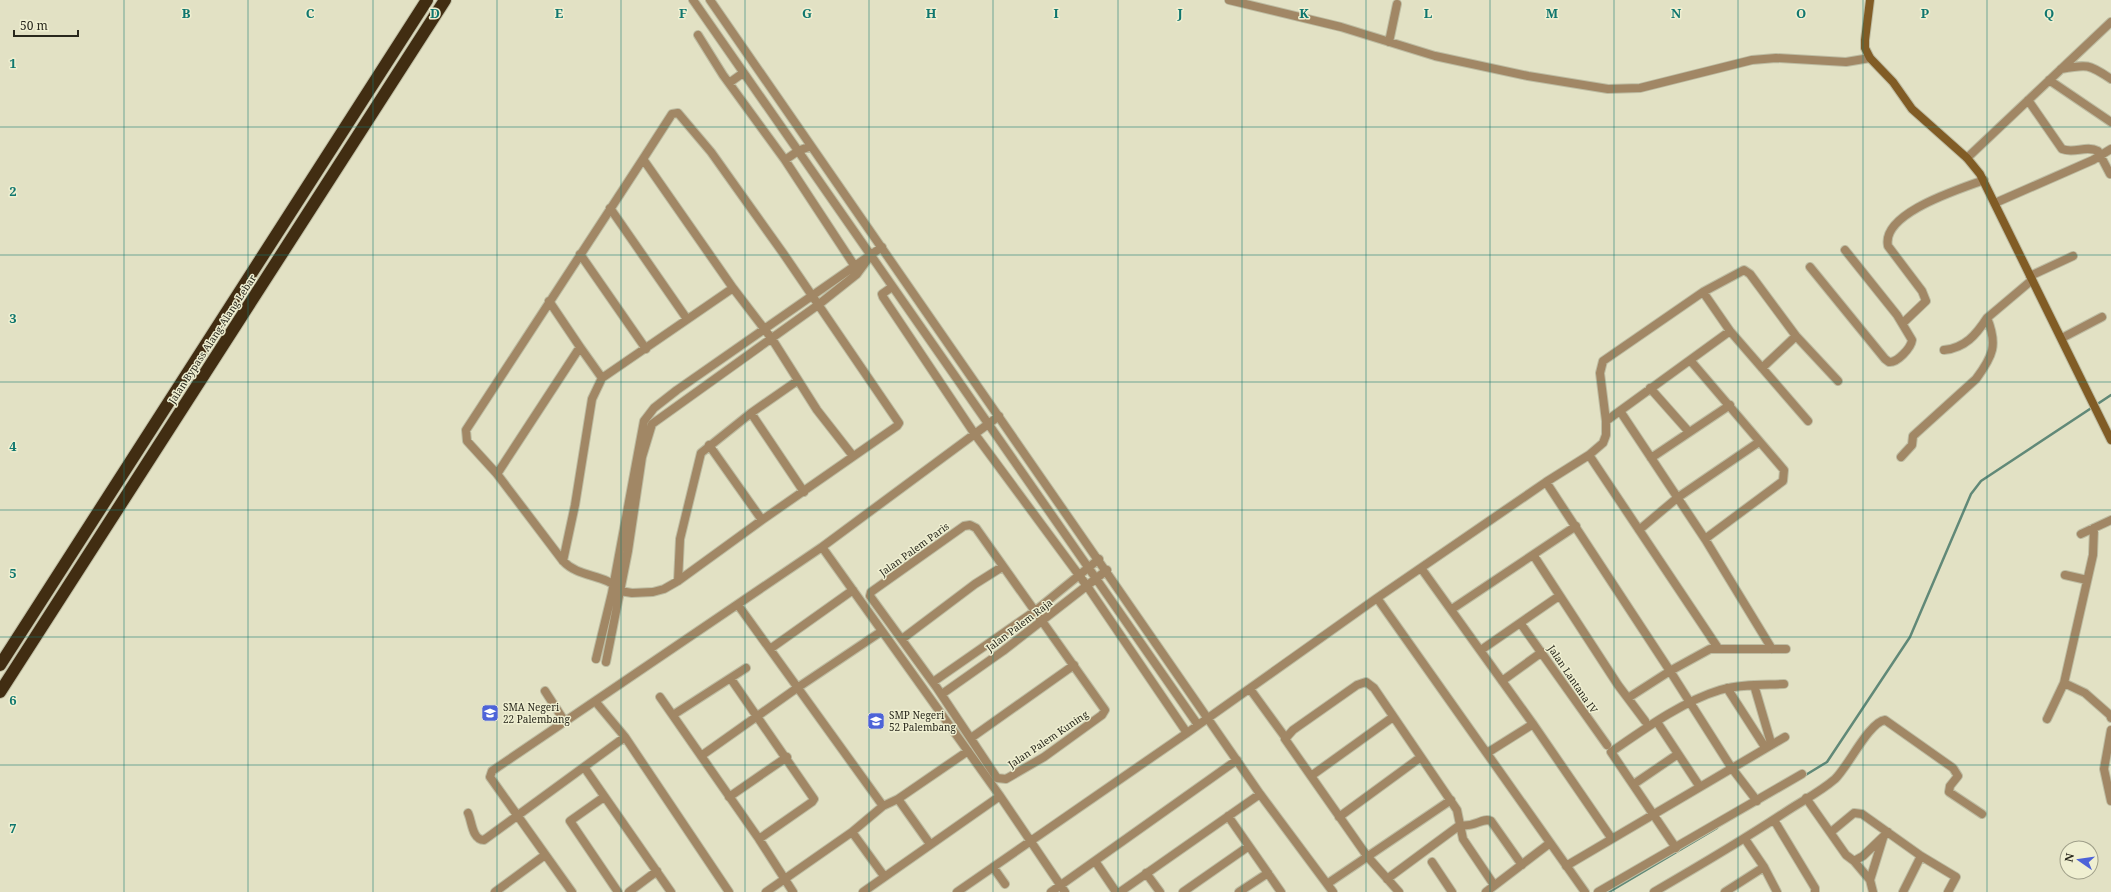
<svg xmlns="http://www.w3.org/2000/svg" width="2111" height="892" font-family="'Noto Serif',serif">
	<rect width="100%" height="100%" fill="#e2e1c4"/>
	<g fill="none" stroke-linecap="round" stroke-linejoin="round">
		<path stroke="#618978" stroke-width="2.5" d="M 1804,776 L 1827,762 L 1910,637 L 1971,494 L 1981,481 L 2111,395
			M 1609,892 L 1717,828"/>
		<defs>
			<path id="street" d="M 693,0 L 1198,725
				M 710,0 L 1260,794 L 1333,892
				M 1229,0 L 1341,27 L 1435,56 L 1528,76 L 1608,89 L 1640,88 L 1752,60 L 1776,58 L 1846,62 L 1870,58
				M 698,35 L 723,75 L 785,160 L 854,265
				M 1389,42 L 1397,4
				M 2061,69 C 2087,64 2089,64 2111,79
				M 2049,80 L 2111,122
				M 729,83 L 743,73
				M 2028,100 L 2062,149 C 2074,154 2086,145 2098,151 L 2110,174
				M 1967,158 L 2111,22
				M 785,160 L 798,151 L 811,146
				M 1995,203 L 2093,160 L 2111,149
				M 610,208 L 687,319
				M 580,254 L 646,349
				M 1810,267 L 1885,359 L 1889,362 C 1897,363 1911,348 1912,340 L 1897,315 L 1845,250
				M 2030,276 L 2073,256
				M 892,287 L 882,294 L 883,297 L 974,433 L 1087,586 L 1187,733
				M 733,288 L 772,339 L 817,410 L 853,456
				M 1703,292 L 1730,331 L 1808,421
				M 1903,323 L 1926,301 L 1922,291 L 1888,246 C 1881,213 1960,189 1984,180
				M 2062,338 L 2102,317
				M 580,347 L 602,378
				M 1944,350 C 1965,348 1976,335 1987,318
				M 1690,360 L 1784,470 L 1783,481 L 1705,539
				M 1762,368 L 1796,336
				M 1650,388 L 1689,432
				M 1620,411 L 1705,539 L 1772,649
				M 751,413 L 804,492
				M 1606,421 L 1600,373 L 1603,361 L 1703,292 L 1744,270 L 1750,274 L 1796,336 L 1838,381
				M 709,445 L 762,520
				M 1589,455 L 1718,648
				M 1901,457 L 1912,445 L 1913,436 L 1976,379 C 1993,356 1998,345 1987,318 L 2032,280
				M 1651,458 L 1730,405
				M 497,474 L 580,347 L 549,301
				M 1546,482 L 1670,671 L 1731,767 L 1757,801
				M 970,525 L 976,528 L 1105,710 L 1102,715 L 1044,757 L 1006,779 L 997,778 L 937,688 L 870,596 L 871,592 L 964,526 Z
				M 1639,530 L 1677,498 L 1759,442
				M 2081,534 L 2111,520
				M 822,547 L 1000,796 L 1065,892
				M 1534,556 L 1618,685 L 1645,721
				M 563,561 L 575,505 L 592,399 L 602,378 L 733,288 L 643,159 L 466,430 L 467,441 L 497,474 L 563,561 C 580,579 606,573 620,591 L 632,593 L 653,592 L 664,589 L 678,581 L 762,520 L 897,426 L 899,423 L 783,253 L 711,152 L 678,113 L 672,114 L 643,159
				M 1421,568 L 1533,724 L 1612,839
				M 2065,575 L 2087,580
				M 678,581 L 680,539 L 701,453 L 751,413 L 797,381
				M 1377,598 L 1585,892
				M 738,605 L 883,806
				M 1452,609 L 1576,526
				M 1521,624 L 1607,745
				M 902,639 L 975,584 L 1002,567
				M 770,649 L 853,590
				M 1481,650 L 1559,596
				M 596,659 L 612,593 L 644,421 L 654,408 L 677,390 L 882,247
				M 606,662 L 628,551 L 642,457 L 652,424 L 818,305 L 857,274 L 871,255
				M 731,679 L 814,799 L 812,802 L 759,839
				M 1502,681 L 1542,652
				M 933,682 L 1035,611 L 1099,559
				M 2064,683 L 2085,693 L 2110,715 L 2111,718
				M 1754,685 L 1771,743
				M 1727,688 L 1765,747
				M 1250,689 L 1285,737
				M 545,691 L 565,722
				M 942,694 L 1003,651 L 1107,570
				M 660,697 L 759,839 L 793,892
				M 1628,698 L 1670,671 L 1710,649 L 1786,649
				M 595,701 L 625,737 L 729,892
				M 673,715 L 746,668
				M 2047,719 L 2064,683 L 2093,555 L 2094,528
				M 1657,722 L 1700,787
				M 2111,730 L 2104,769 L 2111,801
				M 971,738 L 1074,665
				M 1487,753 L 1533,724
				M 701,756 L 797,688 L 882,631
				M 584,767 L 671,892
				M 1311,776 L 1393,717
				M 1634,784 L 1678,754
				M 604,797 L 570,821 L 618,892
				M 729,797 L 787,757
				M 1806,798 L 1846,855 L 1854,861 L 1863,856 L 1888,832
				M 898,799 L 930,844
				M 468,813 C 472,821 472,840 484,840 L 625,737
				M 1228,816 L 1281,892
				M 1339,817 L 1421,757
				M 1774,820 L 1815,888 L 1815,892
				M 852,832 L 884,876
				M 1831,832 L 1854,813 L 1862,814 L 1921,856 L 1956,877 L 1948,892
				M 1745,839 L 1764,867 L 1777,892
				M 1676,848 L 1611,752 C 1643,730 1683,701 1720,690 C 1740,684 1763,685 1784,684
				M 1095,861 L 1116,892
				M 1854,861 L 1870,880
				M 1432,862 L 1452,892
				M 1566,866 L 1785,737
				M 993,867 L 1005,884
				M 1146,873 L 1160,892
				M 1387,879 L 1460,825 C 1475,828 1482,817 1491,821 L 1522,865
				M 1327,884 L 1451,800
				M 495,892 L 545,855
				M 572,892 L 490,777 L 492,771 L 822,547 L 999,416
				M 629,892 L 657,871
				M 766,892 L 852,832 L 883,806 L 898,799 L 968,751
				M 863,892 L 1000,796
				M 957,892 L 1187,733 L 1377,598 L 1546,482 L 1589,455 L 1603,443 L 1606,435 L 1606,421 L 1730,331
				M 1051,892 L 1237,760
				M 1120,892 L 1260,794
				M 1183,892 L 1249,846
				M 1239,892 L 1268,873
				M 1399,892 L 1367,856 L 1285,739 L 1293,730 L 1357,685 L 1366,682 L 1374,688 L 1457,810 L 1463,839 L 1494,885
				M 1486,892 L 1550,843
				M 1598,892 L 1802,774
				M 1654,892 C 1699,866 1743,840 1787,811 C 1802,801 1820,792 1835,779 C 1848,767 1869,722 1885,720 L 1953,768 L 1958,776 L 1950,786 L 1949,792 L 1982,814
				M 1725,892 L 1764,867
				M 1873,892 L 1870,880 L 1883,838
				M 1903,892 L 1921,856"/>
			<path id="secondary" d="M 1870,0 L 1865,40 L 1865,48 L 1870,58 L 1893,82 L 1912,109 L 1967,158 L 1980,174 L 2111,440"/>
			<path id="highway" d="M 0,665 L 427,0
				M 0,692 L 445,0"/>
		</defs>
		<use href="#street" stroke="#bdbca2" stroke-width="10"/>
		<use href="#secondary" stroke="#bdbca2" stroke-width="10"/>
		<use href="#highway" stroke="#bdbca2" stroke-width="14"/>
		<use href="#street" stroke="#a18765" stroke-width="8"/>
		<use href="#secondary" stroke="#815c25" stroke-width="8"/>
		<use href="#highway" stroke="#412d12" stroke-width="12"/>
	</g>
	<path fill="none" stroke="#0f766e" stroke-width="1" stroke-opacity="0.55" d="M 124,0 L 124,892M 248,0 L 248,892M 373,0 L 373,892M 497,0 L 497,892M 621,0 L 621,892M 745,0 L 745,892M 869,0 L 869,892M 993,0 L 993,892M 1118,0 L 1118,892M 1242,0 L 1242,892M 1366,0 L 1366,892M 1490,0 L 1490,892M 1614,0 L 1614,892M 1738,0 L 1738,892M 1863,0 L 1863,892M 1987,0 L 1987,892M 0,127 L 2111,127M 0,255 L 2111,255M 0,382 L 2111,382M 0,510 L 2111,510M 0,637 L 2111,637M 0,765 L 2111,765"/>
	<defs>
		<symbol id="school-square" viewBox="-11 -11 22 22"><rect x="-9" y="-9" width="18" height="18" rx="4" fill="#4d63d8" stroke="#efefd1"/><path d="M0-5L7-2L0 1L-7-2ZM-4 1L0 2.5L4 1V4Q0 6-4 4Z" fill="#fff"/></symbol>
	</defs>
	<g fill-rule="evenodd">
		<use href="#school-square" x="480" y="703" width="20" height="20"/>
		<use href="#school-square" x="866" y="711" width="20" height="20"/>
	</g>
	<g text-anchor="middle" stroke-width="3" stroke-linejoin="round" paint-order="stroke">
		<g font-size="10" fill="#28271c" stroke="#efefd1">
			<text transform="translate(212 339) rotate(-57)" y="4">Jalan Bypass Alang-Alang Lebar</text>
			<text transform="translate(914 549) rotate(-36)" y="4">Jalan Palem Paris</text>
			<text transform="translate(1019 625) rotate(-37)" y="4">Jalan Palem Raja</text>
			<text transform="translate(1573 679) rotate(56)" y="4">Jalan Lantana IV</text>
			<text transform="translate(1048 739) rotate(-34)" y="4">Jalan Palem Kuning</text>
		</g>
		<g font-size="10" fill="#28271c" stroke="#efefd1" text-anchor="start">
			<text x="503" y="711">SMA Negeri<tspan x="503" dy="12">22 Palembang</tspan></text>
			<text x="889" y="719">SMP Negeri<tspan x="889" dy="12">52 Palembang</tspan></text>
		</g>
	</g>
	<g font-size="13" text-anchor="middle" font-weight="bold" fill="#0f766e" stroke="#efefd1" stroke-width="3" stroke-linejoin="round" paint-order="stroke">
		<text x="186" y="18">B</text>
		<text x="310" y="18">C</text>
		<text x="435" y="18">D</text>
		<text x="559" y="18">E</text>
		<text x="683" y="18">F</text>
		<text x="807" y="18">G</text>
		<text x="931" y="18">H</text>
		<text x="1056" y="18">I</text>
		<text x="1180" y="18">J</text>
		<text x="1304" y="18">K</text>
		<text x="1428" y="18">L</text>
		<text x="1552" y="18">M</text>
		<text x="1676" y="18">N</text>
		<text x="1801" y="18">O</text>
		<text x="1925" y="18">P</text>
		<text x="2049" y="18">Q</text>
		<text x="13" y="68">1</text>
		<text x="13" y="196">2</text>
		<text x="13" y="323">3</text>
		<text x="13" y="451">4</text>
		<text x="13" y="578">5</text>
		<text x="13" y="705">6</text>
		<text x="13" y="833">7</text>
	</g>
	<g transform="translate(2079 860) rotate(283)"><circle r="19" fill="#efefd1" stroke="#9f9f89"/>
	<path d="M0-3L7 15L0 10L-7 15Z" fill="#4d63d8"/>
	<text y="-6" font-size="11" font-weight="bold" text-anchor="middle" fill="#28271c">N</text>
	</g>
	<path d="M14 30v6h64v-6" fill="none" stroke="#28271c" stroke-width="2"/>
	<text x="20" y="30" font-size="12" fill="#28271c" stroke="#efefd1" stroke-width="3" paint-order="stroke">50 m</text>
</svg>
